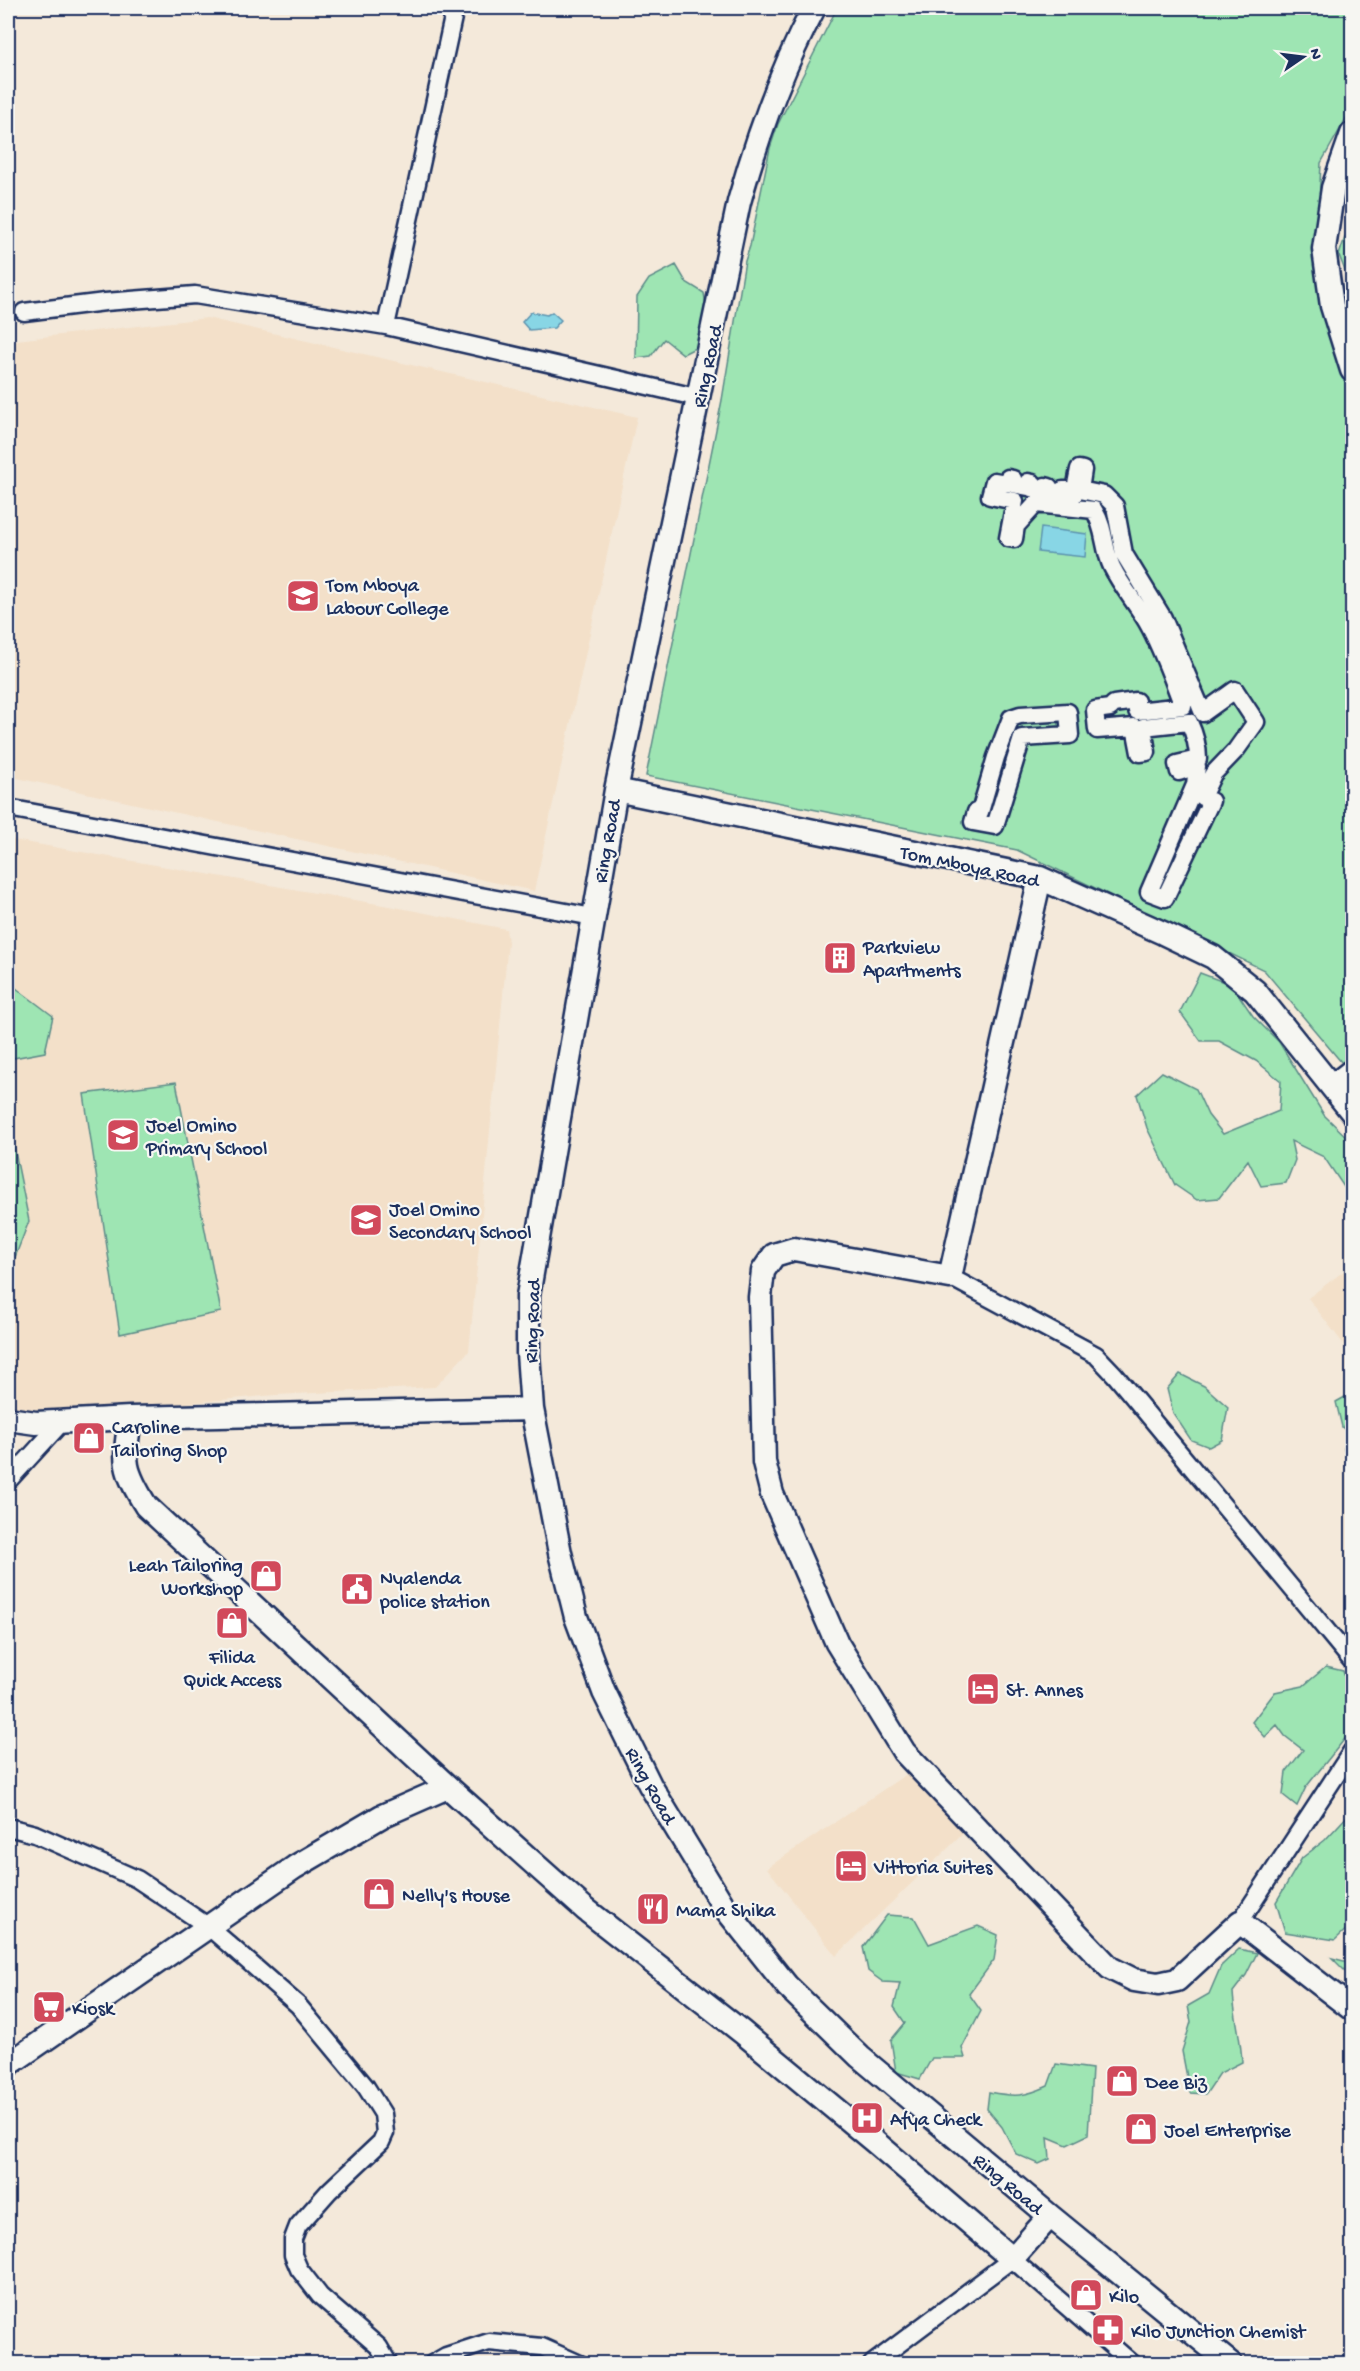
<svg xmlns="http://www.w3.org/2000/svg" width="1360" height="2371" font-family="'Gochi Hand',sans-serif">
	<rect width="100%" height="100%" fill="#f4e9da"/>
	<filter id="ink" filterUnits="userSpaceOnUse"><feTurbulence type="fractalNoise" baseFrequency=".0167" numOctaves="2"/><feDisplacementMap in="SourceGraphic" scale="12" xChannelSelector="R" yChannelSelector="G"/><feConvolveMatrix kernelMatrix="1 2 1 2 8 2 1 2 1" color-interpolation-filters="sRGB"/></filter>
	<g filter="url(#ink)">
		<path fill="#f3e0c9" d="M 207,318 L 637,417 L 534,891 L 8,776 L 8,341 Z
			M 8,839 L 400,908 L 506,929 L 508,942 L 469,1351 L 435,1387 L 276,1395 L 98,1411 L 16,1413 L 8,1409 Z
			M 1352,1265 L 1352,1264 L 1352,1355 L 1308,1298 Z
			M 914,1769 L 967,1830 L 836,1956 L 767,1868 Z"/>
		<path fill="#9ee5b3" stroke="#5c8a88" stroke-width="1.5" d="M 837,8 L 1352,8 L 1352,108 L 1321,163 L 1318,226 L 1344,376 L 1352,387 L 1352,1056 L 1342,1063 L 1264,970 L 1017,850 L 646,776 L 722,400 L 745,261 L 750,246 L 770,148 L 778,124 Z
			M 1352,217 L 1352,289 L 1339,255 Z
			M 676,265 L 686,282 L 704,293 L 711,340 L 683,354 L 664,339 L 651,356 L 636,358 L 637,297 L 649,279 Z
			M 1200,973 L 1232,985 L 1253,1016 L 1279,1042 L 1324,1115 L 1352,1142 L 1352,1196 L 1350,1196 L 1324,1157 L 1291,1141 L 1295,1160 L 1286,1183 L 1261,1186 L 1248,1160 L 1219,1198 L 1197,1200 L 1175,1185 L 1147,1128 L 1137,1095 L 1162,1072 L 1196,1089 L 1208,1115 L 1223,1134 L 1279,1111 L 1281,1081 L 1256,1061 L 1219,1041 L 1201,1041 L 1180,1012 Z
			M 8,982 L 53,1016 L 45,1052 L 8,1059 Z
			M 176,1082 L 221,1312 L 120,1334 L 84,1094 Z
			M 8,1117 L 29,1221 L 12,1265 L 8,1267 Z
			M 1180,1374 L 1204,1386 L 1228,1407 L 1222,1440 L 1209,1447 L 1191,1440 L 1173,1413 L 1167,1389 Z
			M 1352,1393 L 1352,1436 L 1342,1427 L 1336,1402 Z
			M 1352,1442 L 1352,1476 L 1349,1473 L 1344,1448 Z
			M 1326,1667 L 1343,1671 L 1352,1700 L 1352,1730 L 1306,1787 L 1297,1806 L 1283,1795 L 1286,1772 L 1303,1750 L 1285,1736 L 1277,1725 L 1265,1737 L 1252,1722 L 1275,1692 L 1303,1686 Z
			M 1352,1811 L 1352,1924 L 1335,1940 L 1285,1932 L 1276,1902 L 1302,1858 L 1325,1840 Z
			M 887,1915 L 914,1917 L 929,1944 L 978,1926 L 998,1935 L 994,1960 L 969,1994 L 981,2011 L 962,2048 L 965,2058 L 932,2058 L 920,2079 L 896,2072 L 891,2040 L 905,2023 L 894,2007 L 900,1983 L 883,1982 L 868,1971 L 863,1947 Z
			M 1239,1949 L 1257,1953 L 1246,1975 L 1233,1992 C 1234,2015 1241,2038 1242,2062 L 1220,2073 L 1206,2094 L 1190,2093 L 1182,2051 L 1191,2022 L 1188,2006 L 1209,1994 L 1221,1966 Z
			M 1332,1958 L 1352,1963 L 1352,1978 Z
			M 1056,2064 L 1092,2069 L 1088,2135 L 1067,2145 L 1048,2137 L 1050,2159 L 1039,2164 L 1016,2154 L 1002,2127 L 987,2109 L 989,2092 C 1015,2097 1024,2097 1048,2086 Z"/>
		<path fill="#88d6e5" stroke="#5c93af" stroke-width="1.5" d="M 531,312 L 547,315 L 552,312 L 561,320 L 554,328 L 529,330 L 522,322 Z
			M 1041,528 L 1087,534 L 1085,557 L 1038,552 Z"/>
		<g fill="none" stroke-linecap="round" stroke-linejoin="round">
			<defs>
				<path id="street" d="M 24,312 L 105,302 L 195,295 L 386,326 L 700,398
					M 386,326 L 455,8
					M 1079,469 L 1083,470 L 1080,490 L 1104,495 L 1115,506 L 1124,554 L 1163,618 L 1203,713 L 1235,690 L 1256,722 L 1236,750 L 1213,774 L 1202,797 L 1211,801 L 1165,898 L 1149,892 L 1195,785 L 1197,766 L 1179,772 L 1177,764 L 1198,759 C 1198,745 1195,735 1189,722 L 1143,727 L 1147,752 L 1140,753 L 1135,727 L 1097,730 L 1095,710 L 1110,708 L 1114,704 L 1136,701 L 1137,711 L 1183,706 C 1172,678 1162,648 1147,622 C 1136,603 1122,587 1112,567 C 1103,548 1106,530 1094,510 L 1036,504 L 1016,526 L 1014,539 L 1008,538 L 1015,501 L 990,496 L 994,481 L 1006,483 L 1008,478 L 1013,479 L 1012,484 L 1028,487 L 1028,482 L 1033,483 L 1032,488 L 1044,490 L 1045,486 L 1049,487 L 1049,490 L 1062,493 L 1063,490 L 1067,490 L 1067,494 L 1074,495 Z
					M 1068,712 L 1070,735 L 1022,738 L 995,826 L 973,822 L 976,812 L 980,812 L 996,757 L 1011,718 L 1020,715 Z
					M 8,808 L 593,917
					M 1330,1084 L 1352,1067
					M 950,1277 L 1096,1355 L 1115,1375 L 1352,1661
					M 8,1481 L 62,1422
					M 8,1827 L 35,1834 L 137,1879 L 209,1927 L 298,2005 L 366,2087 L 383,2114 L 385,2133 L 381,2142 L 329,2191 L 298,2226 L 293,2239 L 293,2255 L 299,2269 L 320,2296 L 379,2347 L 389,2364
					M 1240,1922 L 1352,1751
					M 432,2364 L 446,2356 L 489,2342 L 542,2347 L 580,2364
					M 872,2364 L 1012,2259 L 1133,2364"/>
				<path id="secondary" d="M 814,8 C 781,70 758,134 739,202 L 616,790 L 528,1296 L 528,1353 L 532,1409 L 560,1553 L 576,1617 L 604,1692 L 650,1785 L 724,1907 L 787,1986 L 860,2057 L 1050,2216 L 1231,2364
					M 1352,134 L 1333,188 L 1324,249 L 1332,306 L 1352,370
					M 616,790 L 1040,878 L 1163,933 L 1213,957 L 1255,991 L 1352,1112
					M 1040,878 L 950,1277 L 794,1249 L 774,1255 L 763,1271 L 760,1297 L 764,1462 L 772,1494 L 837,1643 L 904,1752 L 1110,1968 L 1134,1980 L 1158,1984 L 1177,1980 L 1240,1922 L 1352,2009
					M 130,1418 C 124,1462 122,1467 146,1506 L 448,1787 L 585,1909 L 742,2032 L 875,2142 L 1012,2259 L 1050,2216
					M 8,1419 L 36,1423 L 130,1418 L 532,1409
					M 8,2065 L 295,1867 L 382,1816 L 448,1787"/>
			</defs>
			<use href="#street" stroke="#1b2f5e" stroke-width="21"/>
			<use href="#secondary" stroke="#1b2f5e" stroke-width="27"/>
			<use href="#street" stroke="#f6f6f2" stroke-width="16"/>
			<use href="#secondary" stroke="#f6f6f2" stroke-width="22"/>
		</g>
	</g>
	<defs>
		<symbol id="school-square" viewBox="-11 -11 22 22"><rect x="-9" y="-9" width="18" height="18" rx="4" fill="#d1495b" stroke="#f6f6f2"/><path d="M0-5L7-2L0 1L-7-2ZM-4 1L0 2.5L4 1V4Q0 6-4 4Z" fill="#fff"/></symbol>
		<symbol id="building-square" viewBox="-11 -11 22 22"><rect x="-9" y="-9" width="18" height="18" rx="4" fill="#d1495b" stroke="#f6f6f2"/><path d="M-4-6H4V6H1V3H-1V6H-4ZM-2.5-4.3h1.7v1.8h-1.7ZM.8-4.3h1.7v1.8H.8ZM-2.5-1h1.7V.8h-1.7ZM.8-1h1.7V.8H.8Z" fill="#fff"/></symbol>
		<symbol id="shop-square" viewBox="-11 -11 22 22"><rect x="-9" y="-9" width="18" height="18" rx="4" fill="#d1495b" stroke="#f6f6f2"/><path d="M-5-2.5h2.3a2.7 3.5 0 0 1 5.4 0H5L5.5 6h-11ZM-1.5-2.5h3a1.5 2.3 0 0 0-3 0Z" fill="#fff"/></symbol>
		<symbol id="civic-square" viewBox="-11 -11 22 22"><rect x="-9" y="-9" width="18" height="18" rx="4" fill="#d1495b" stroke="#f6f6f2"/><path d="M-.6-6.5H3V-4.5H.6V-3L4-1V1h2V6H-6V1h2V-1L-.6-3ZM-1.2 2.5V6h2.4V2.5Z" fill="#fff"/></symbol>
		<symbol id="hotel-square" viewBox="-11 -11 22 22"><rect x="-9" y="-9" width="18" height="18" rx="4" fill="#d1495b" stroke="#f6f6f2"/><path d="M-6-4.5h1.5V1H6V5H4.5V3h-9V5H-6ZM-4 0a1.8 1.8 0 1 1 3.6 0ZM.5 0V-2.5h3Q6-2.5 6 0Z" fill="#fff"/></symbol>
		<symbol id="restaurant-square" viewBox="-11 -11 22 22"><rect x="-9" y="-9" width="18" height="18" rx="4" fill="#d1495b" stroke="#f6f6f2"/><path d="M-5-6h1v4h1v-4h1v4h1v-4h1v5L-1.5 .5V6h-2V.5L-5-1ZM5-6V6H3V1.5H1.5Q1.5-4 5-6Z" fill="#fff"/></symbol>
		<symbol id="supermarket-square" viewBox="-11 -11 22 22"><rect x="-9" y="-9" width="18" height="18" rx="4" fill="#d1495b" stroke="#f6f6f2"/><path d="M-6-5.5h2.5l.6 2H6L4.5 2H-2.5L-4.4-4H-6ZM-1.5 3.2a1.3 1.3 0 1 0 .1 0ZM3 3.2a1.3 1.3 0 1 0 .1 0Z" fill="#fff"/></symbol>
		<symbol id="hospital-square" viewBox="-11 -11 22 22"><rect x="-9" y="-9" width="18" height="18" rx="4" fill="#d1495b" stroke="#f6f6f2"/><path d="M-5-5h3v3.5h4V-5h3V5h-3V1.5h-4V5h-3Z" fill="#fff"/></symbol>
		<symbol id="pharmacy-square" viewBox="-11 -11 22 22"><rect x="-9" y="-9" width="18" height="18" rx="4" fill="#d1495b" stroke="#f6f6f2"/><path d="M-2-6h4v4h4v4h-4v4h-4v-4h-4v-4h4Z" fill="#fff"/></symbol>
	</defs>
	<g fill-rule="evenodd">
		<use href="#school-square" x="284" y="577" width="38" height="38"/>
		<use href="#building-square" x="821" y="939" width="38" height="38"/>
		<use href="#school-square" x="104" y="1116" width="38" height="38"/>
		<use href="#school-square" x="347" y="1201" width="38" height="38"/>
		<use href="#shop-square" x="70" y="1419" width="38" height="38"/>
		<use href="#shop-square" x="247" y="1557" width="38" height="38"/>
		<use href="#civic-square" x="338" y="1570" width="38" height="38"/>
		<use href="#shop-square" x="213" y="1604" width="38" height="38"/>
		<use href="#hotel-square" x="964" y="1670" width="38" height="38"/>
		<use href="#hotel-square" x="832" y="1847" width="38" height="38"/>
		<use href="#shop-square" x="360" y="1875" width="38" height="38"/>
		<use href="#restaurant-square" x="634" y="1890" width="38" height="38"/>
		<use href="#supermarket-square" x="30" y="1988" width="38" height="38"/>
		<use href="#shop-square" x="1103" y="2062" width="38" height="38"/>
		<use href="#hospital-square" x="848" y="2099" width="38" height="38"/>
		<use href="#shop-square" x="1122" y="2110" width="38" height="38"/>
		<use href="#shop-square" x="1067" y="2276" width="38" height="38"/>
		<use href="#pharmacy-square" x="1089" y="2311" width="38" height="38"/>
	</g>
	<g text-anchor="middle" stroke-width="4.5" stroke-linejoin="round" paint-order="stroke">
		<g font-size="20" fill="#1b2f5e" stroke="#f6f6f2">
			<text transform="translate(706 366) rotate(-78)" y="7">Ring Road</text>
			<text transform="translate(606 841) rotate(-80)" y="7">Ring Road</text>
			<text transform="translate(970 865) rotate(12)" y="7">Tom Mboya Road</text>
			<text transform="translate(531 1321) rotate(-88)" y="7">Ring Road</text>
			<text transform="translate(652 1785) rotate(61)" y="7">Ring Road</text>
			<text transform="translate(1009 2183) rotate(40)" y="7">Ring Road</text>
		</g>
		<g font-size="20" fill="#1b2f5e" stroke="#f6f6f2" text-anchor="start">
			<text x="326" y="591">Tom Mboya<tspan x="326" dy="23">Labour College</tspan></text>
			<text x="863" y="953">Parkview<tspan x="863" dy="23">Apartments</tspan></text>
			<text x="146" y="1131">Joel Omino<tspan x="146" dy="23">Primary School</tspan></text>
			<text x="389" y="1215">Joel Omino<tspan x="389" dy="23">Secondary School</tspan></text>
			<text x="112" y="1433">Caroline<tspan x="112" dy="23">Tailoring Shop</tspan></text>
			<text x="243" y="1571" text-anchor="end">Leah Tailoring<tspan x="243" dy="23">Workshop</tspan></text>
			<text x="380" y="1584">Nyalenda<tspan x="380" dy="23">police station</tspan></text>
			<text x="232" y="1663" text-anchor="middle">Filida<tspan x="232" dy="23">Quick Access</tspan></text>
			<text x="1006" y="1696">St. Annes</text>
			<text x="874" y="1873">Vittoria Suites</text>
			<text x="402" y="1901">Nelly's House</text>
			<text x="676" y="1916">Mama Shika</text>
			<text x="72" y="2014">Kiosk</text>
			<text x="1145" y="2088">Dee Biz</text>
			<text x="890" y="2125">Afya Check</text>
			<text x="1164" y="2136">Joel Enterprise</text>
			<text x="1109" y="2302">Kilo</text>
			<text x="1131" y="2337">Kilo Junction Chemist</text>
		</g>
	</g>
	<rect width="1360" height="2371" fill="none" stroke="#f6f6f2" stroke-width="30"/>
	<rect x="15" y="15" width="1330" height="2341" fill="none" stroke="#1b2f5e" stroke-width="2" filter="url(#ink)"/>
	<g transform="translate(1303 57) rotate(76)" stroke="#f6f6f2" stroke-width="4.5" paint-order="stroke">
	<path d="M0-4.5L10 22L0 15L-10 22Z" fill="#1b2f5e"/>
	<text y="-9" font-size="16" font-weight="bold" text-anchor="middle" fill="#1b2f5e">N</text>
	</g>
</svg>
